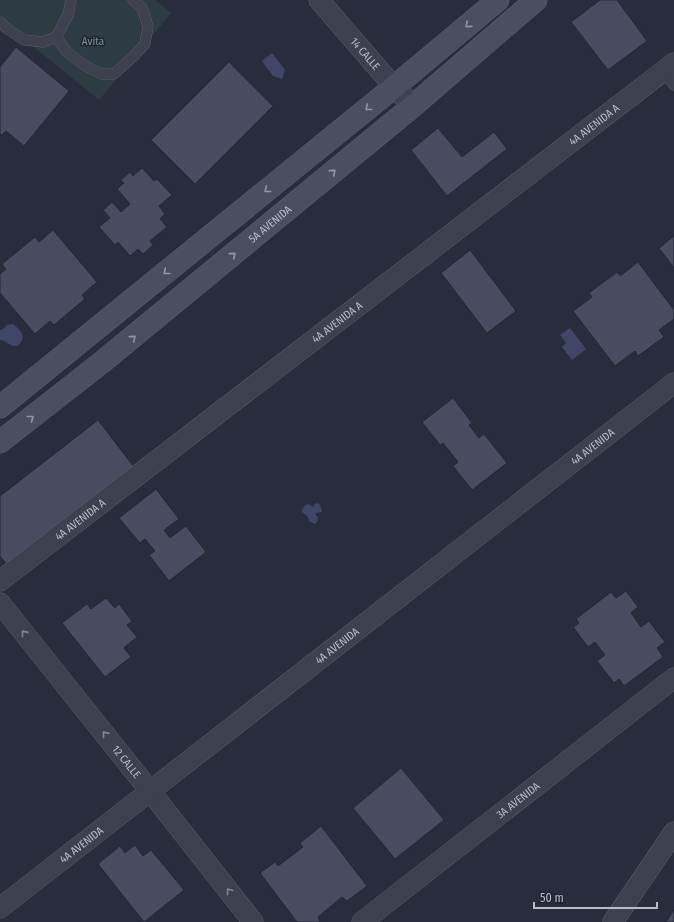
<svg xmlns="http://www.w3.org/2000/svg" width="674" height="922" font-family="'Fira Sans Condensed',sans-serif">
	<rect width="100%" height="100%" fill="#282d3e"/>
	<path fill="#2d3c43" d="M 0,0 L 155,0 L 171,13 L 99,100 L 0,19 Z"/>
	<path fill="#404766" d="M 272,53 L 285,70 L 282,79 L 273,76 L 262,61 Z
		M 13,324 C 21,330 28,338 17,346 L 13,346 L 2,340 L 0,340 L 0,330 L 3,329 L 7,325 Z
		M 570,328 L 586,349 L 572,360 L 562,347 L 566,343 L 560,335 Z
		M 318,503 L 320,505 L 322,511 L 321,512 L 316,513 L 316,515 L 318,518 L 317,522 L 315,524 L 309,521 L 308,517 L 302,512 C 302,508 304,506 308,504 L 314,507 L 314,504 Z"/>
	<path fill="#484c60" stroke="#232636" d="M 600,0 L 617,0 L 647,41 L 608,70 L 571,22 Z
		M 16,47 L 69,91 L 24,146 L 6,131 L 2,135 L 0,134 L 0,67 Z
		M 229,62 L 273,106 L 195,184 L 151,140 Z
		M 438,128 L 462,157 L 494,132 L 507,149 L 447,196 L 411,150 Z
		M 142,168 L 154,181 L 157,179 L 172,195 L 159,206 L 165,214 L 160,219 L 167,227 L 150,241 L 153,245 L 143,254 L 138,249 L 130,256 L 118,242 L 115,245 L 99,227 L 110,218 L 103,210 L 112,202 L 121,212 L 130,204 L 117,189 L 124,183 L 121,180 L 130,172 L 133,176 Z
		M 53,230 L 97,282 L 82,295 L 85,299 L 54,325 L 50,321 L 35,334 L 0,293 L 0,274 L 6,269 L 2,264 L 35,237 L 39,242 Z
		M 674,236 L 674,268 L 659,248 Z
		M 470,250 L 516,311 L 487,333 L 441,273 Z
		M 638,262 L 674,310 L 674,319 L 659,330 L 664,337 L 638,356 L 635,351 L 615,366 L 573,311 L 592,297 L 589,293 L 617,272 L 620,276 Z
		M 453,398 L 472,423 L 469,425 L 479,438 L 484,434 L 507,463 L 472,490 L 453,466 L 458,462 L 443,443 L 440,445 L 422,422 Z
		M 98,420 L 134,467 L 7,565 L 0,556 L 0,496 Z
		M 156,489 L 179,519 L 164,530 L 170,538 L 186,526 L 206,552 L 169,581 L 149,555 L 155,551 L 145,539 L 140,543 L 119,518 Z
		M 626,591 L 638,607 L 631,613 L 641,627 L 649,621 L 665,642 L 657,648 L 663,657 L 624,686 L 619,679 L 614,683 L 597,661 L 605,655 L 595,642 L 588,647 L 573,627 L 579,623 L 576,619 L 611,592 L 616,598 Z
		M 106,598 L 115,608 L 119,604 L 132,621 L 127,625 L 137,637 L 124,648 L 131,657 L 105,677 L 62,623 L 87,604 L 91,609 Z
		M 401,768 L 444,820 L 395,859 L 353,808 Z
		M 321,826 L 367,886 L 347,901 L 342,897 L 318,917 L 320,922 L 297,922 L 260,873 L 275,862 L 278,866 L 303,847 L 300,843 Z
		M 135,845 L 143,856 L 151,850 L 184,890 L 144,922 L 98,864 L 120,846 L 125,853 Z
		M 674,910 L 674,922 L 666,922 Z"/>
	<g fill="none" stroke-linecap="round" stroke-linejoin="round">
		<defs>
			<path id="lane" d="M 0,22 L 6,28 L 24,40 L 43,42 L 56,37 L 68,15 L 71,0
				M 56,37 L 67,52 L 84,65 L 101,74 L 114,74 L 133,57 L 145,44 L 148,26 L 142,8 L 133,0
				M 664,71 L 674,85"/>
			<g id="street">
				<path id="s1" d="M 319,0 L 394,87 L 413,106"/>
				<path id="s2" d="M 0,581 L 674,63"/>
				<path id="s3" d="M 0,603 L 150,791 L 253,922"/>
				<path id="s4" d="M 0,908 L 674,383"/>
				<path id="s5" d="M 362,922 L 674,678"/>
				<path d="M 613,922 L 674,832"/>
			</g>
			<g id="secondary">
				<path d="M 0,407 L 394,87 L 498,0"/>
				<path id="s6" d="M 0,442 L 101,363 L 413,106 L 536,0"/>
			</g>
		</defs>
		<use href="#lane" stroke="#5a5d6c" stroke-width="11"/>
		<use href="#street" stroke="#5a5d6c" stroke-width="21"/>
		<use href="#secondary" stroke="#5a5d6c" stroke-width="23"/>
		<use href="#lane" stroke="#3c404f" stroke-width="10"/>
		<use href="#street" stroke="#3c404f" stroke-width="20"/>
		<use href="#secondary" stroke="#4a4e61" stroke-width="22"/>
	</g>
	<defs><path id="oneway-chevron" d="M-2-3.5L2.5 0L-2 3.5" fill="none" stroke-width="1.6" stroke-linecap="round" stroke-linejoin="round"/></defs>
	<g stroke="#9295a5">
		<use href="#oneway-chevron" transform="translate(468 25) rotate(140)"/>
		<use href="#oneway-chevron" transform="translate(368 108) rotate(141)"/>
		<use href="#oneway-chevron" transform="translate(333 172) rotate(-40)"/>
		<use href="#oneway-chevron" transform="translate(267 190) rotate(141)"/>
		<use href="#oneway-chevron" transform="translate(233 255) rotate(-40)"/>
		<use href="#oneway-chevron" transform="translate(166 272) rotate(141)"/>
		<use href="#oneway-chevron" transform="translate(133 338) rotate(-40)"/>
		<use href="#oneway-chevron" transform="translate(31 418) rotate(-38)"/>
	</g>
	<g stroke="#818492">
		<use href="#oneway-chevron" transform="translate(24 633) rotate(-129)"/>
		<use href="#oneway-chevron" transform="translate(105 734) rotate(-129)"/>
		<use href="#oneway-chevron" transform="translate(229 891) rotate(-128)"/>
	</g>
	<g text-anchor="middle" stroke-width="3" stroke-linejoin="round" paint-order="stroke">
		<g font-size="11" fill="#729883" stroke="#212434">
			<text x="93" y="45">Avita</text>
		</g>
		<g font-size="11" fill="#b9bbc9" stroke="#212434">
			<text dy="4" stroke="none"><textPath href="#s1" startOffset="71">14 CALLE</textPath></text>
			<text dy="4" stroke="none"><textPath href="#s2" startOffset="749">4A AVENIDA A</textPath></text>
			<text dy="4" stroke="none"><textPath href="#s6" startOffset="347">5A AVENIDA</textPath></text>
			<text dy="4" stroke="none"><textPath href="#s2" startOffset="425">4A AVENIDA A</textPath></text>
			<text dy="4" stroke="none"><textPath href="#s4" startOffset="751">4A AVENIDA</textPath></text>
			<text dy="4" stroke="none"><textPath href="#s2" startOffset="101">4A AVENIDA A</textPath></text>
			<text dy="4" stroke="none"><textPath href="#s4" startOffset="427">4A AVENIDA</textPath></text>
			<text dy="4" stroke="none"><textPath href="#s3" startOffset="203">12 CALLE</textPath></text>
			<text dy="4" stroke="none"><textPath href="#s5" startOffset="198">3A AVENIDA</textPath></text>
			<text dy="4" stroke="none"><textPath href="#s4" startOffset="103">4A AVENIDA</textPath></text>
		</g>
	</g>
	<path d="M534 902v6h123v-6" fill="none" stroke="#b9bbc9" stroke-width="2"/>
	<text x="540" y="902" font-size="12" fill="#b9bbc9" stroke="#212434" stroke-width="3" paint-order="stroke">50 m</text>
</svg>
